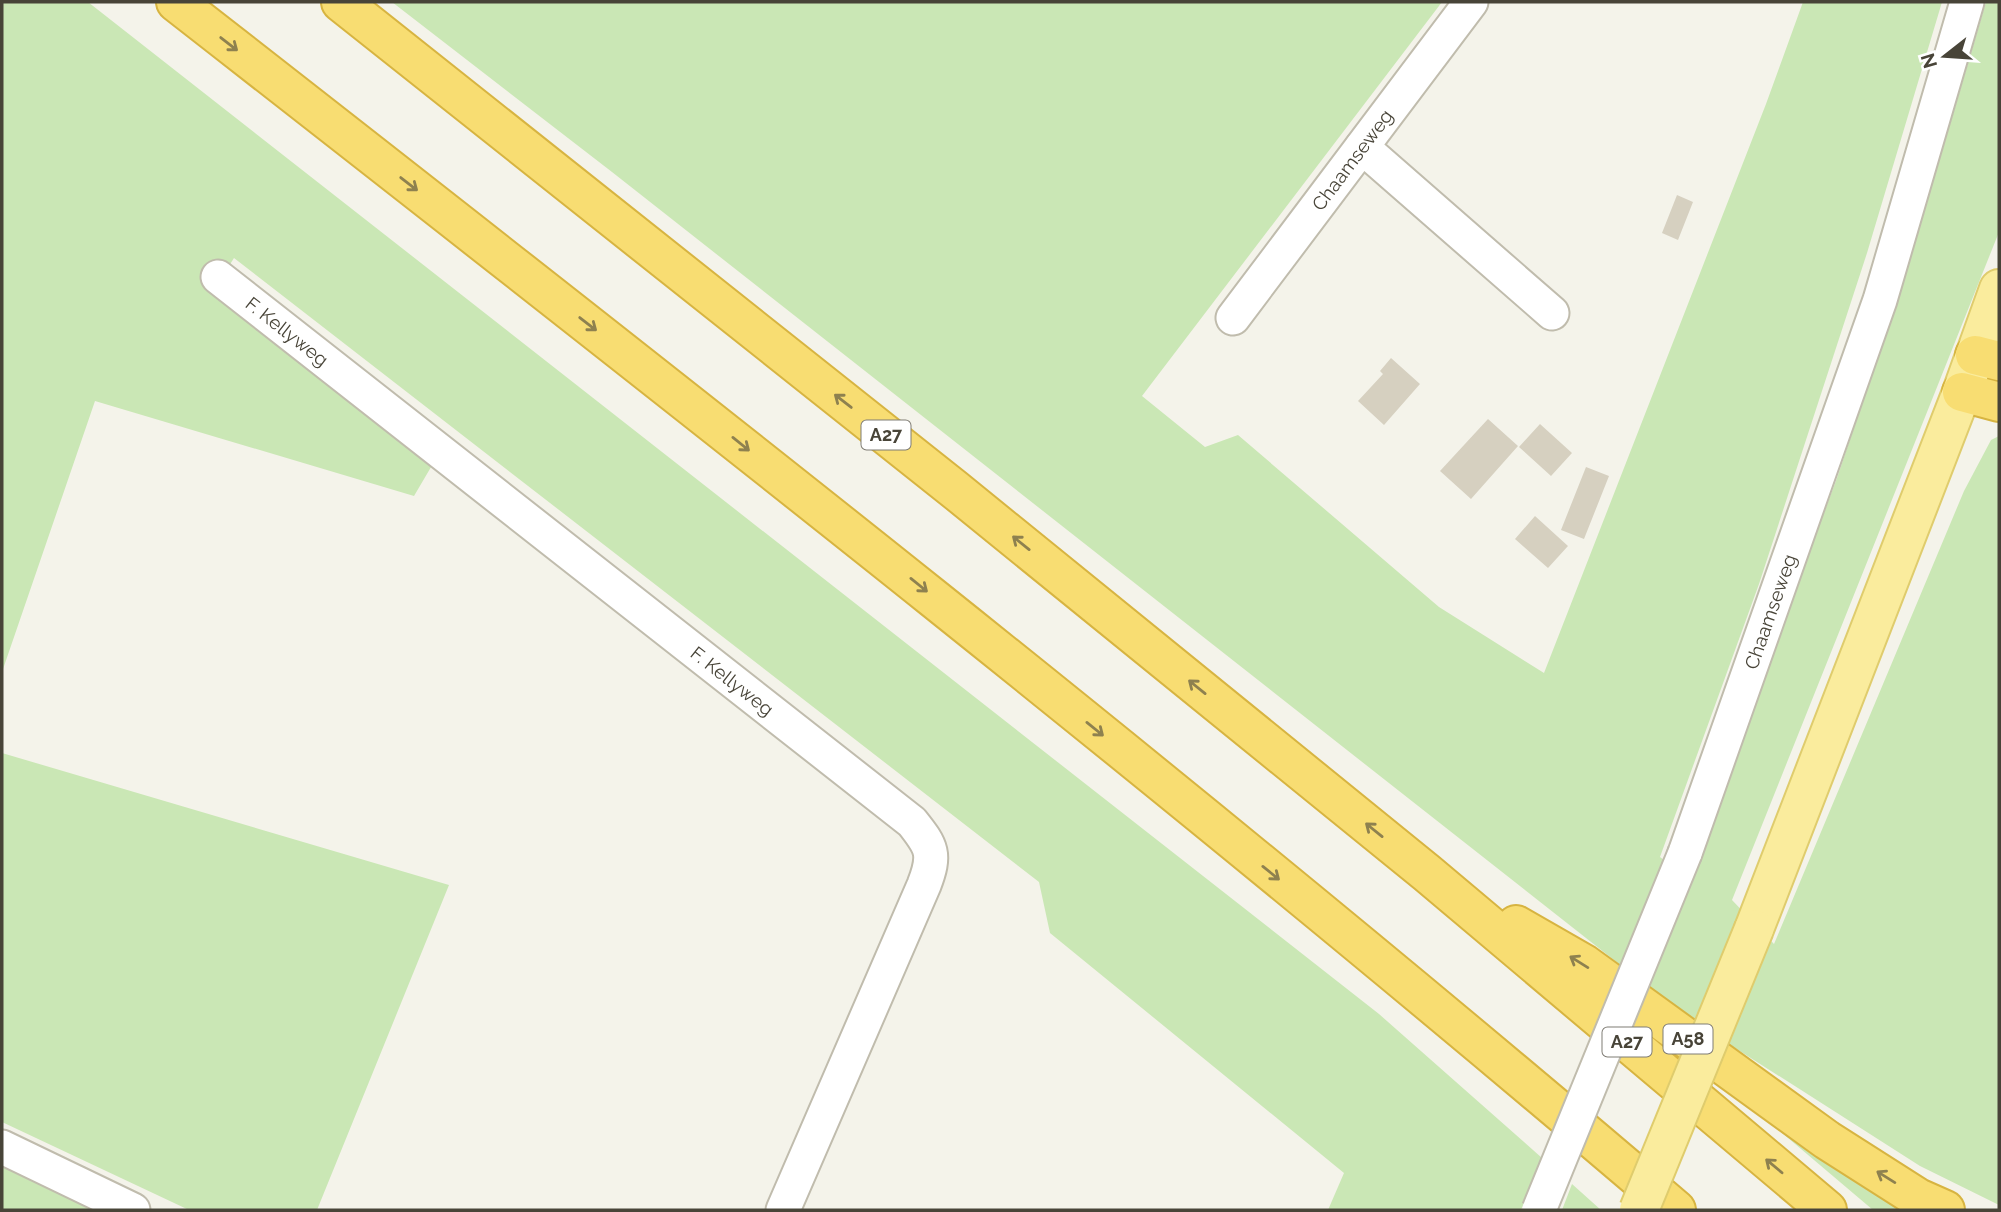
<svg xmlns="http://www.w3.org/2000/svg" width="2001" height="1212" font-family="Raleway,sans-serif">
	<rect width="100%" height="100%" fill="#f4f3ea"/>
	<path fill="#cae7b5" d="M 2,2 L 88,2 L 1379,1014 L 1542,1158 L 1521,1210 L 1328,1210 L 1344,1173 L 1050,933 L 1039,882 L 234,258 L 215,288 L 434,462 L 414,496 L 95,401 L 2,672 Z
		M 392,2 L 1442,2 L 1142,396 L 1205,447 L 1238,435 L 1439,607 L 1544,673 L 1766,104 L 1803,2 L 1942,2 L 1867,253 L 1759,584 L 1660,857 L 1687,878 L 1837,478 L 1907,270 L 1986,2 L 1999,2 L 1999,232 L 1732,900 L 1774,944 L 1964,491 L 1991,440 L 1999,436 L 1999,1205 L 1920,1166 L 1732,1046 L 1647,986 L 612,172 Z
		M 2,753 L 449,885 L 317,1210 L 189,1210 L 2,1122 Z
		M 1762,1116 L 1917,1210 L 1873,1210 Z
		M 2,1164 L 99,1210 L 2,1210 Z
		M 1572,1184 L 1601,1210 L 1562,1210 Z"/>
	<path fill="#d6d0c0" d="M 1677,195 L 1693,202 L 1678,240 L 1662,233 Z
		M 1391,358 L 1420,384 L 1384,425 L 1358,401 L 1383,374 L 1380,371 Z
		M 1488,419 L 1518,446 L 1471,499 L 1440,471 Z
		M 1540,424 L 1572,453 L 1551,476 L 1519,447 Z
		M 1586,467 L 1609,476 L 1584,539 L 1561,530 Z
		M 1535,516 L 1568,546 L 1548,568 L 1515,539 Z"/>
	<g fill="none" stroke-linecap="round" stroke-linejoin="round">
		<defs>
			<g id="minor">
				<path d="M 1362,147 L 1552,313"/>
				<path id="s1" d="M 218,277 L 912,822 C 932,847 936,854 924,885 L 783,1210"/>
				<path id="s2" d="M 1233,318 L 1471,2"/>
				<path id="s3" d="M 1685,853 L 1880,300 L 1967,2"/>
				<path d="M 2,1147 L 133,1210"/>
			</g>
			<path id="major" d="M 1754,929 L 1962,392 L 1999,289"/>
			<path id="highway" d="M 176,2 C 682,397 1188,793 1676,1210
				M 341,2 L 954,489 L 1427,873 L 1827,1210
				M 1975,355 L 1999,361
				M 1962,392 L 1999,402
				M 1516,925 L 1584,964 L 1827,1140 L 1918,1198 L 1945,1210"/>
		</defs>
		<use href="#minor" stroke="#c0bcad" stroke-width="37"/>
		<use href="#major" stroke="#dfcc6d" stroke-width="42"/>
		<use href="#highway" stroke="#d7b441" stroke-width="42"/>
		<use href="#minor" stroke="#fff" stroke-width="33"/>
		<use href="#major" stroke="#faec9d" stroke-width="38"/>
		<use href="#highway" stroke="#f8dd72" stroke-width="38"/>
		<defs>
			<path id="minor-bridge" d="M 1539,1210 L 1685,853"/>
			<path id="major-bridge" d="M 1639,1210 L 1754,929"/>
		</defs>
		<use href="#minor-bridge" stroke="#c0bcad" stroke-width="37" stroke-linecap="butt"/>
		<use href="#major-bridge" stroke="#dfcc6d" stroke-width="42" stroke-linecap="butt"/>
		<use href="#minor-bridge" stroke="#fff" stroke-width="33"/>
		<use href="#major-bridge" stroke="#faec9d" stroke-width="38"/>
	</g>
	<defs><path id="oneway-shaft" d="M-6 0H5M1.5-3L5.5 0L1.5 3" fill="none" stroke-width="1.6" stroke-linecap="round" stroke-linejoin="round" transform="scale(1.75)"/></defs>
	<g stroke="#8e814f">
		<use href="#oneway-shaft" transform="translate(229 44) rotate(38)"/>
		<use href="#oneway-shaft" transform="translate(409 184) rotate(38)"/>
		<use href="#oneway-shaft" transform="translate(588 324) rotate(38)"/>
		<use href="#oneway-shaft" transform="translate(843 401) rotate(-142)"/>
		<use href="#oneway-shaft" transform="translate(741 444) rotate(39)"/>
		<use href="#oneway-shaft" transform="translate(1021 543) rotate(-141)"/>
		<use href="#oneway-shaft" transform="translate(919 585) rotate(39)"/>
		<use href="#oneway-shaft" transform="translate(1197 687) rotate(-141)"/>
		<use href="#oneway-shaft" transform="translate(1095 729) rotate(39)"/>
		<use href="#oneway-shaft" transform="translate(1374 830) rotate(-141)"/>
		<use href="#oneway-shaft" transform="translate(1271 873) rotate(39)"/>
		<use href="#oneway-shaft" transform="translate(1579 962) rotate(-148)"/>
		<use href="#oneway-shaft" transform="translate(1774 1166) rotate(-140)"/>
		<use href="#oneway-shaft" transform="translate(1886 1177) rotate(-148)"/>
	</g>
	<g text-anchor="middle" stroke-width="5" stroke-linejoin="round" paint-order="stroke">
		<g fill="#fff" stroke="#7f7c74" stroke-width="2">
			<rect x="861.5" y="420.5" width="49" height="29" rx="5"/>
			<rect x="1663.5" y="1024.5" width="49" height="29" rx="5"/>
			<rect x="1602.5" y="1027.5" width="49" height="29" rx="5"/>
		</g>
		<g font-size="18" font-weight="bold" fill="#484438">
			<text x="886" y="441">A27</text>
			<text x="1688" y="1045">A58</text>
			<text x="1627" y="1048">A27</text>
		</g>
		<g font-size="19" fill="#484438" stroke="#fff">
			<text dy="7" stroke="none"><textPath href="#s2" startOffset="198">Chaamseweg</textPath></text>
			<text dy="7" stroke="none"><textPath href="#s1" startOffset="88">F. Kellyweg</textPath></text>
			<text dy="7" stroke="none"><textPath href="#s3" startOffset="256">Chaamseweg</textPath></text>
			<text dy="7" stroke="none"><textPath href="#s1" startOffset="654">F. Kellyweg</textPath></text>
		</g>
	</g>
	<rect width="2001" height="1212" fill="none" stroke="#484438" stroke-width="7"/>
	<g transform="translate(1945 56) rotate(253)" stroke="#ffffff" stroke-width="5" paint-order="stroke">
	<path d="M0-5L12 26L0 18L-12 26Z" fill="#484438"/>
	<text y="-10" font-size="19" font-weight="bold" text-anchor="middle" fill="#484438">N</text>
	</g>
</svg>
